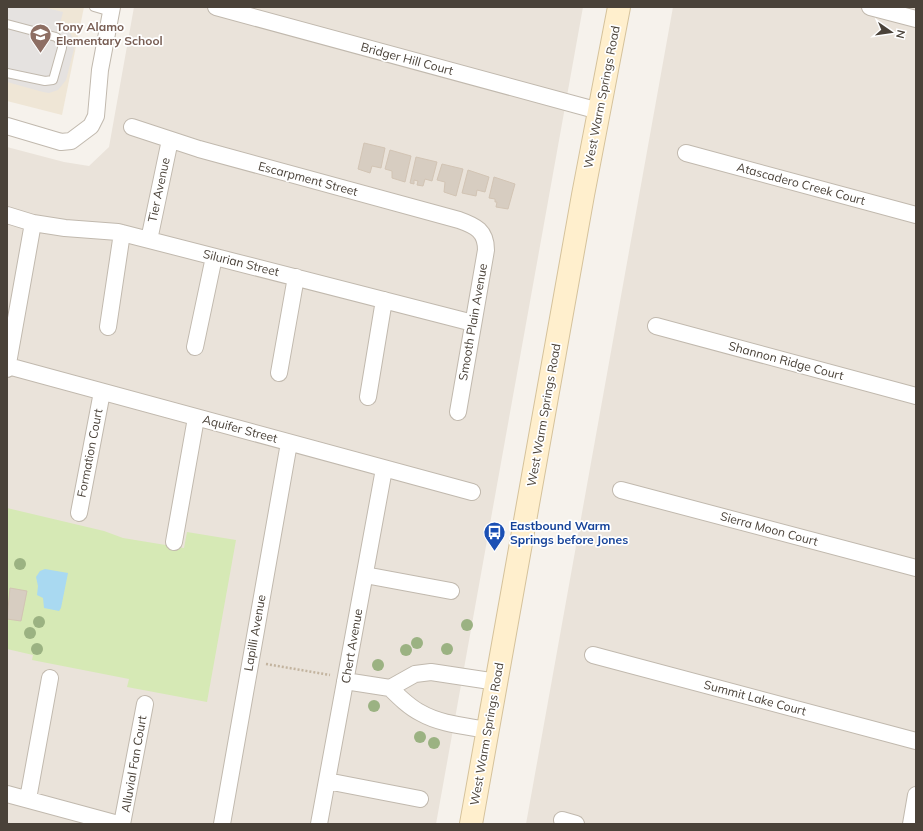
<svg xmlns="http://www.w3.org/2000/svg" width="923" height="831" font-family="Mulish,sans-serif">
	<rect width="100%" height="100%" fill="#f6f2ec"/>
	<path fill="#eae3da" d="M 134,7 L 583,7 L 436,824 L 7,824 L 7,147 L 64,162 L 89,166 L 109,147 Z
		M 673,7 L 916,7 L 916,824 L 526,824 Z"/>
	<path fill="#efe6d6" d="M 7,7 L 84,7 L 62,115 L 7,101 Z"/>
	<path fill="#d6e9b5" d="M 7,508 L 104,531 L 123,538 L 184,548 L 187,532 L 236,540 L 207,702 L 127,687 L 129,679 L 32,660 L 33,655 L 7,649 Z"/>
	<path fill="#e5e2e0" d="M 7,7 L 43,7 L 63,12 L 59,27 L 70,33 L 73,38 L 74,49 L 66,80 L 58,90 L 49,93 L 43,92 L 7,82 Z"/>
	<path fill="#a9d9f1" d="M 45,569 L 68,573 L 61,608 L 59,611 L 44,608 L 43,598 L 37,595 L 38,586 L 36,577 L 40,571 Z"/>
	<path fill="#d7cdc1" stroke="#d2c4b4" d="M 364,143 L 385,148 L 381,168 L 372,166 L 370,173 L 358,169 Z
		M 390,150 L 411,156 L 405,182 L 392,178 L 392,171 L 385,169 Z
		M 416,157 L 437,162 L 432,181 L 425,179 L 423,186 L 417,185 L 418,181 L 414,180 L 414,184 L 410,183 Z
		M 442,164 L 463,169 L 456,196 L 444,192 L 445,182 L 437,180 Z
		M 468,170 L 489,177 L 485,192 L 477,190 L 476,196 L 462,193 Z
		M 494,177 L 515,184 L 508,209 L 496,207 L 497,202 L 495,202 L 495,199 L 489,198 Z
		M 10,588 L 27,591 L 21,621 L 7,619 Z"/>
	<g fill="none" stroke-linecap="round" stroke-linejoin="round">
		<defs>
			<path id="lane" d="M 94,7 L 111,12
				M 7,24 L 56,37 L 62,43 L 62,48 L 53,80 L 45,81 L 7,73"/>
			<path id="street" d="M 216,7 L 599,111
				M 870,7 L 916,19
				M 7,126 L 61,142 L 71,141 L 91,126 L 96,116 L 100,70 L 112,7
				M 132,127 L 199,149 L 459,220 C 476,226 486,231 486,250 L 458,412
				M 686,153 L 916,215
				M 7,215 L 33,223 L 65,228 L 118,232 L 473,323
				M 149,240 L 170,140
				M 656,326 L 916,396
				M 108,327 L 122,233
				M 195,347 L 214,257
				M 8,366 L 472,492
				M 7,369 L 33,223
				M 279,373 L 296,277
				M 368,397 L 384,300
				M 621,490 L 916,568
				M 79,513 L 102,392
				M 174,542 L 196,418
				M 365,575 L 451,591
				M 593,655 L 916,741
				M 345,681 L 390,688 L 415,674 L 431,672 L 497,682
				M 390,688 C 399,697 409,707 421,713 C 440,724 466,726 487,730
				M 327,781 L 420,799
				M 7,794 L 118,824
				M 28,799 L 50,678
				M 562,820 L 576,824
				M 122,824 L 145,704
				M 222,824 L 289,443
				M 319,824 L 384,469
				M 911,824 L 916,795"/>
			<path id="secondary" d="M 471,824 L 583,195 L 619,7"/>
		</defs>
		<use href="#lane" stroke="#c1b9ae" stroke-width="10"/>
		<use href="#street" stroke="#c1b9ae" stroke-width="18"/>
		<use href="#secondary" stroke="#d5c29b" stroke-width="24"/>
		<path stroke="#c3b49f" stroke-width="2.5" stroke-dasharray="2 2" stroke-linecap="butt" d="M 266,664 L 330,675"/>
		<use href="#lane" stroke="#fff" stroke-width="8"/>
		<use href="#street" stroke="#fff" stroke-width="16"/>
		<use href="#secondary" stroke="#ffefcd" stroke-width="22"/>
	</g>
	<g fill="#9bb282">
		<circle cx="20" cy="564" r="6"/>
		<circle cx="39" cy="622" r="6"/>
		<circle cx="467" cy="625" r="6"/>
		<circle cx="30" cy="633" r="6"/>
		<circle cx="417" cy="643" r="6"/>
		<circle cx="37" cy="649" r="6"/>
		<circle cx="447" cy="649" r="6"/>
		<circle cx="406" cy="650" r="6"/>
		<circle cx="378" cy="665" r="6"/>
		<circle cx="374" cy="706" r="6"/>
		<circle cx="420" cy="737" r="6"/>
		<circle cx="434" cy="743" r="6"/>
	</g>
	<defs>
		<symbol id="school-pin" viewBox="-11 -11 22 30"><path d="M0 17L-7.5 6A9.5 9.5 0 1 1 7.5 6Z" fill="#8d6e63" stroke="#fff"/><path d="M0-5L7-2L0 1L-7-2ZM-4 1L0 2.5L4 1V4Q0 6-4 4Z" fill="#fff"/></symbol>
		<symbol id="bus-pin" viewBox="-11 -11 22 30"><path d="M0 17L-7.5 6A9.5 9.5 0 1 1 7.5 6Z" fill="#1a4fb4" stroke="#fff"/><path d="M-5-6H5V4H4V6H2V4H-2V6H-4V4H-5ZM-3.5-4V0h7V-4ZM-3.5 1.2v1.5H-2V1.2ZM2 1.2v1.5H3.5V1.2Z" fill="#fff"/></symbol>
	</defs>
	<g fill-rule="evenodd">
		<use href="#school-pin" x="28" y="22" width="25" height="34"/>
		<use href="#bus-pin" x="482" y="520" width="25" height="34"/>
	</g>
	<g text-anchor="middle" stroke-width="3.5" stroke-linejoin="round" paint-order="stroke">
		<g font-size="12" font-weight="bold" fill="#785e54" stroke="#fff" text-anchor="start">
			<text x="56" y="31">Tony Alamo<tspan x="56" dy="14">Elementary School</tspan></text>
		</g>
		<g font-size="12" fill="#4a4239" stroke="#fff">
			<text transform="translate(407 59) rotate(15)" y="4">Bridger Hill Court</text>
			<text transform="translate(602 97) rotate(-79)" y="4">West Warm Springs Road</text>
			<text transform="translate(308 179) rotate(15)" y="4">Escarpment Street</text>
			<text transform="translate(801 184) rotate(15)" y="4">Atascadero Creek Court</text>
			<text transform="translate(159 190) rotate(-78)" y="4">Tier Avenue</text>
			<text transform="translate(241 263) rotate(14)" y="4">Silurian Street</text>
			<text transform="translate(473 322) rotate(-80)" y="4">Smooth Plain Avenue</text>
			<text transform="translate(786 361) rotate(15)" y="4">Shannon Ridge Court</text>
			<text transform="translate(544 415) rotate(-80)" y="4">West Warm Springs Road</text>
			<text transform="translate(240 429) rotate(15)" y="4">Aquifer Street</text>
			<text transform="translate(90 453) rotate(-79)" y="4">Formation Court</text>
			<text transform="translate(769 529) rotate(15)" y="4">Sierra Moon Court</text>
			<text transform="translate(255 633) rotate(-80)" y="4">Lapilli Avenue</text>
			<text transform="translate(352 646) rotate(-80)" y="4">Chert Avenue</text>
			<text transform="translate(755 698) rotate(15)" y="4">Summit Lake Court</text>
			<text transform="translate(487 734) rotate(-80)" y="4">West Warm Springs Road</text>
			<text transform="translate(134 764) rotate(-80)" y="4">Alluvial Fan Court</text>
		</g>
		<g font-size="12" font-weight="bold" fill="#164399" stroke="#fff" text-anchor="start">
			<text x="510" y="530">Eastbound Warm<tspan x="510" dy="14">Springs before Jones</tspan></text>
		</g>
	</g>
	<rect width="923" height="831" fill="none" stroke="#4a4239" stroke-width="16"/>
	<g transform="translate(891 32) rotate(103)" stroke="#ffffff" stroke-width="3" paint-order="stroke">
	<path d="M0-3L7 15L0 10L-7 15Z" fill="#4a4239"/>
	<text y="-6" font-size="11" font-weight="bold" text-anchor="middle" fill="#4a4239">N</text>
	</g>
</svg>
